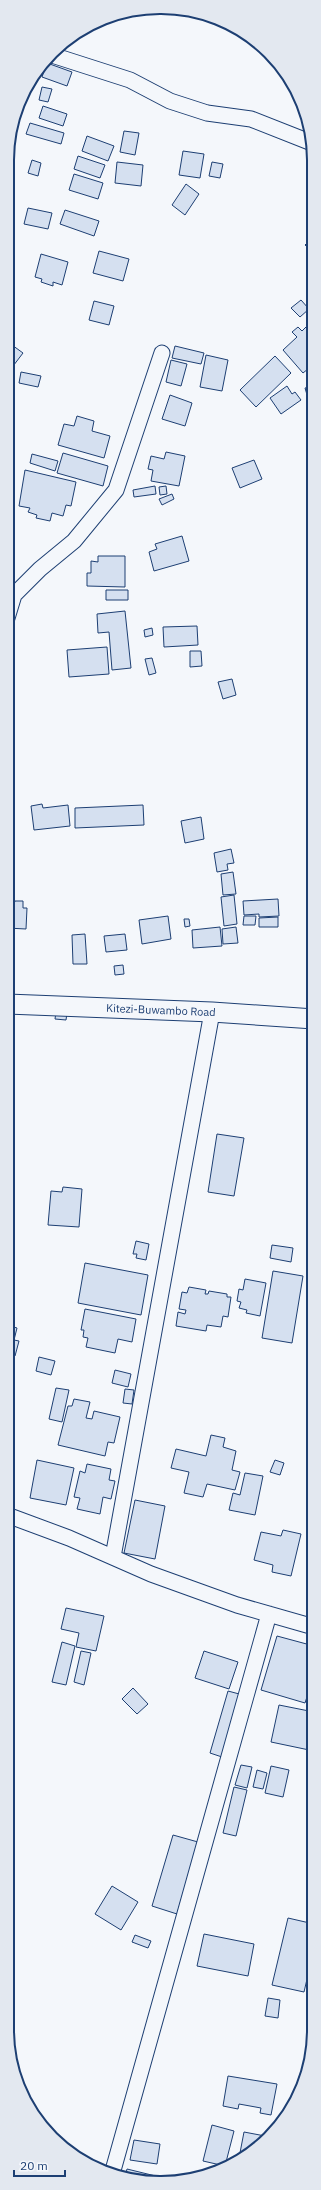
<svg xmlns="http://www.w3.org/2000/svg" width="321" height="2190" font-family="'IBM Plex Sans',sans-serif">
	<rect width="100%" height="100%" fill="#f4f7fb"/>
	<path fill="#d5e0f0" stroke="#1d3f73" d="M 47,63 L 72,72 L 67,86 L 42,77 Z
		M 42,87 L 52,89 L 48,102 L 39,100 Z
		M 43,106 L 67,114 L 63,126 L 39,118 Z
		M 30,123 L 64,133 L 61,144 L 26,134 Z
		M 124,131 L 139,133 L 135,155 L 120,152 Z
		M 87,136 L 114,146 L 108,161 L 82,151 Z
		M 183,151 L 204,154 L 200,178 L 179,175 Z
		M 78,156 L 105,165 L 100,178 L 74,169 Z
		M 32,160 L 41,163 L 38,176 L 28,173 Z
		M 117,162 L 143,165 L 141,186 L 115,183 Z
		M 212,162 L 223,164 L 220,178 L 209,176 Z
		M 74,174 L 103,183 L 98,199 L 69,190 Z
		M 186,184 L 199,194 L 185,215 L 172,205 Z
		M 28,208 L 52,213 L 48,229 L 24,224 Z
		M 65,210 L 99,221 L 94,236 L 60,224 Z
		M 314,236 L 314,253 L 305,245 Z
		M 99,251 L 129,259 L 123,281 L 93,273 Z
		M 41,254 L 68,262 L 62,285 L 53,282 L 53,286 L 41,282 L 42,279 L 35,277 Z
		M 301,300 L 309,309 L 300,317 L 291,308 Z
		M 94,301 L 114,306 L 109,325 L 89,320 Z
		M 298,327 L 302,331 L 306,327 L 314,336 L 314,364 L 303,373 L 283,350 L 297,337 L 292,332 Z
		M 7,332 L 14,335 L 10,345 L 7,344 Z
		M 12,345 L 23,353 L 7,374 L 7,351 Z
		M 175,346 L 204,353 L 201,364 L 172,358 Z
		M 206,355 L 228,360 L 222,391 L 200,387 Z
		M 275,356 L 291,373 L 256,407 L 240,390 Z
		M 171,360 L 187,364 L 181,386 L 166,382 Z
		M 21,372 L 41,376 L 38,387 L 19,383 Z
		M 287,386 L 292,394 L 295,392 L 301,400 L 281,414 L 270,398 Z
		M 314,386 L 314,404 L 310,405 L 305,388 Z
		M 170,395 L 192,403 L 185,426 L 162,419 Z
		M 77,416 L 94,421 L 92,431 L 110,436 L 104,458 L 58,445 L 64,424 L 74,426 Z
		M 166,452 L 185,456 L 179,486 L 151,481 L 153,470 L 148,469 L 151,456 L 164,459 Z
		M 63,453 L 108,466 L 103,486 L 57,473 Z
		M 32,454 L 58,461 L 55,471 L 30,463 Z
		M 254,460 L 262,479 L 240,488 L 232,468 Z
		M 25,470 L 76,482 L 71,506 L 66,505 L 63,516 L 52,513 L 50,521 L 36,518 L 37,515 L 28,512 L 30,508 L 19,506 Z
		M 155,486 L 156,494 L 134,497 L 133,490 Z
		M 166,486 L 167,494 L 160,495 L 159,487 Z
		M 172,494 L 174,499 L 162,505 L 159,499 Z
		M 182,536 L 189,561 L 154,571 L 149,552 L 157,549 L 155,544 Z
		M 98,556 L 125,556 L 125,587 L 87,586 L 87,573 L 91,573 L 91,561 L 98,562 Z
		M 106,590 L 128,590 L 128,600 L 106,600 Z
		M 125,611 L 131,668 L 112,670 L 109,632 L 98,633 L 97,614 Z
		M 197,626 L 198,645 L 164,647 L 163,627 Z
		M 152,628 L 153,635 L 145,637 L 144,630 Z
		M 107,647 L 109,674 L 69,677 L 67,650 Z
		M 190,651 L 201,651 L 202,666 L 190,667 Z
		M 152,658 L 156,673 L 149,675 L 145,659 Z
		M 232,679 L 236,695 L 223,699 L 218,682 Z
		M 42,804 L 43,808 L 68,805 L 70,826 L 34,830 L 31,806 Z
		M 143,805 L 144,825 L 75,828 L 75,808 Z
		M 201,817 L 204,839 L 185,843 L 181,821 Z
		M 231,849 L 234,863 L 227,864 L 228,870 L 217,872 L 214,853 Z
		M 233,872 L 236,894 L 223,895 L 221,874 Z
		M 234,895 L 237,924 L 224,926 L 221,897 Z
		M 278,899 L 279,916 L 259,917 L 259,914 L 244,915 L 243,901 Z
		M 15,901 L 23,901 L 23,908 L 27,908 L 26,929 L 7,928 L 7,904 L 14,904 Z
		M 168,916 L 171,939 L 142,944 L 139,920 Z
		M 244,916 L 256,916 L 255,925 L 243,925 Z
		M 278,917 L 278,927 L 259,927 L 259,918 Z
		M 184,919 L 189,919 L 190,926 L 185,927 Z
		M 220,927 L 222,946 L 193,948 L 192,930 Z
		M 236,927 L 238,943 L 223,944 L 222,929 Z
		M 85,934 L 87,964 L 73,964 L 72,935 Z
		M 125,934 L 127,950 L 106,952 L 104,936 Z
		M 123,965 L 124,974 L 115,975 L 114,966 Z
		M 56,1012 L 67,1013 L 66,1020 L 55,1019 Z
		M 217,1134 L 244,1138 L 234,1196 L 208,1192 Z
		M 63,1187 L 82,1189 L 79,1227 L 48,1225 L 51,1191 L 62,1192 Z
		M 136,1241 L 149,1244 L 146,1260 L 136,1258 L 137,1254 L 133,1254 Z
		M 272,1245 L 293,1248 L 291,1262 L 270,1258 Z
		M 85,1263 L 148,1275 L 141,1315 L 78,1303 Z
		M 273,1271 L 303,1276 L 292,1343 L 262,1338 Z
		M 245,1279 L 266,1283 L 260,1316 L 246,1313 L 247,1310 L 239,1308 L 241,1302 L 237,1301 L 239,1289 L 243,1290 Z
		M 189,1287 L 206,1290 L 205,1294 L 208,1294 L 209,1291 L 227,1294 L 227,1297 L 231,1297 L 228,1317 L 223,1316 L 221,1327 L 207,1325 L 206,1331 L 176,1326 L 178,1312 L 185,1314 L 186,1310 L 179,1309 L 182,1292 L 187,1293 Z
		M 85,1309 L 136,1319 L 132,1342 L 118,1339 L 115,1353 L 86,1347 L 88,1338 L 83,1337 L 84,1330 L 81,1330 Z
		M 7,1325 L 17,1328 L 14,1340 L 19,1341 L 15,1356 L 9,1355 L 7,1362 Z
		M 39,1357 L 55,1361 L 51,1375 L 36,1371 Z
		M 115,1370 L 131,1374 L 128,1387 L 112,1383 Z
		M 56,1388 L 69,1390 L 62,1422 L 49,1419 Z
		M 125,1389 L 134,1390 L 132,1404 L 123,1403 Z
		M 74,1399 L 90,1402 L 86,1418 L 92,1419 L 94,1411 L 120,1417 L 114,1443 L 108,1442 L 105,1456 L 58,1445 L 68,1406 L 72,1406 Z
		M 211,1435 L 225,1438 L 223,1447 L 236,1451 L 232,1470 L 240,1472 L 235,1490 L 207,1484 L 203,1497 L 184,1493 L 189,1472 L 171,1468 L 176,1449 L 206,1456 Z
		M 37,1460 L 74,1468 L 66,1505 L 30,1498 Z
		M 275,1460 L 284,1463 L 280,1475 L 270,1472 Z
		M 87,1464 L 111,1469 L 109,1480 L 115,1481 L 111,1499 L 103,1497 L 100,1514 L 77,1509 L 80,1498 L 74,1497 L 80,1471 L 85,1473 Z
		M 245,1473 L 263,1476 L 255,1515 L 229,1510 L 233,1493 L 240,1495 Z
		M 135,1500 L 165,1506 L 155,1559 L 124,1553 Z
		M 283,1530 L 301,1534 L 291,1576 L 272,1572 L 273,1565 L 254,1560 L 261,1532 L 281,1536 Z
		M 66,1608 L 104,1616 L 96,1651 L 76,1647 L 79,1633 L 61,1629 Z
		M 277,1636 L 314,1646 L 314,1675 L 305,1703 L 261,1690 Z
		M 62,1642 L 75,1646 L 66,1685 L 52,1682 Z
		M 81,1651 L 91,1653 L 84,1685 L 74,1682 Z
		M 204,1651 L 238,1662 L 229,1689 L 195,1678 Z
		M 133,1688 L 148,1704 L 137,1714 L 122,1699 Z
		M 228,1691 L 243,1695 L 225,1758 L 210,1753 Z
		M 279,1705 L 314,1712 L 314,1751 L 271,1742 Z
		M 241,1765 L 252,1767 L 247,1788 L 235,1785 Z
		M 271,1766 L 289,1770 L 283,1797 L 265,1793 Z
		M 257,1770 L 267,1773 L 263,1789 L 253,1787 Z
		M 234,1787 L 247,1790 L 236,1836 L 223,1833 Z
		M 173,1835 L 198,1842 L 177,1914 L 152,1906 Z
		M 112,1886 L 138,1902 L 121,1930 L 95,1914 Z
		M 288,1918 L 314,1924 L 314,1949 L 304,1992 L 272,1985 Z
		M 204,1934 L 254,1944 L 248,1976 L 197,1966 Z
		M 135,1935 L 151,1941 L 148,1948 L 132,1942 Z
		M 268,1998 L 280,2000 L 278,2018 L 265,2016 Z
		M 228,2076 L 277,2084 L 271,2115 L 260,2113 L 261,2108 L 239,2104 L 238,2109 L 223,2106 Z
		M 212,2125 L 234,2131 L 225,2166 L 203,2161 Z
		M 244,2132 L 265,2136 L 262,2145 L 239,2158 Z
		M 134,2140 L 160,2144 L 157,2164 L 130,2160 Z
		M 127,2169 L 172,2180 L 151,2183 L 125,2177 Z"/>
	<g fill="none" stroke-linecap="round" stroke-linejoin="round">
		<defs>
			<path id="minor" d="M 52,55 L 130,80 L 170,101 L 207,113 L 251,119 L 312,143
				M 7,618 L 14,595 L 40,569 L 74,541 L 116,490 L 162,353
				M 7,1515 L 69,1538 L 151,1574 L 237,1605 L 314,1627
				M 113,1557 L 212,1012
				M 112,2174 L 269,1614"/>
			<g id="tertiary">
				<path id="s1" d="M 7,1004 L 212,1012 L 314,1019"/>
			</g>
		</defs>
		<use href="#minor" stroke="#1d3f73" stroke-width="17"/>
		<use href="#tertiary" stroke="#1d3f73" stroke-width="21"/>
		<use href="#minor" stroke="#f4f7fb" stroke-width="15"/>
		<use href="#tertiary" stroke="#f4f7fb" stroke-width="19"/>
	</g>
	<g text-anchor="middle" stroke-width="3" stroke-linejoin="round" paint-order="stroke">
		<g font-size="11" fill="#1d3f73" stroke="#f4f7fb">
			<text dy="4" stroke="none"><textPath href="#s1" startOffset="154">Kitezi-Buwambo Road</textPath></text>
		</g>
	</g>
	<path d="M0 0H321V2190H0ZM160 14H161A146 146 0 0 1 307 160V2030A146 146 0 0 1 161 2176H160A146 146 0 0 1 14 2030V160A146 146 0 0 1 160 14Z" fill="#e3e8f0" fill-rule="evenodd"/>
	<path fill="none" stroke="#1d3f73" stroke-width="2" d="M160 14H161A146 146 0 0 1 307 160V2030A146 146 0 0 1 161 2176H160A146 146 0 0 1 14 2030V160A146 146 0 0 1 160 14Z"/>
	<path d="M14 2170v6h51v-6" fill="none" stroke="#1d3f73" stroke-width="2"/>
	<text x="20" y="2170" font-size="12" fill="#1d3f73" stroke="#f4f7fb" stroke-width="3" paint-order="stroke">20 m</text>
</svg>
